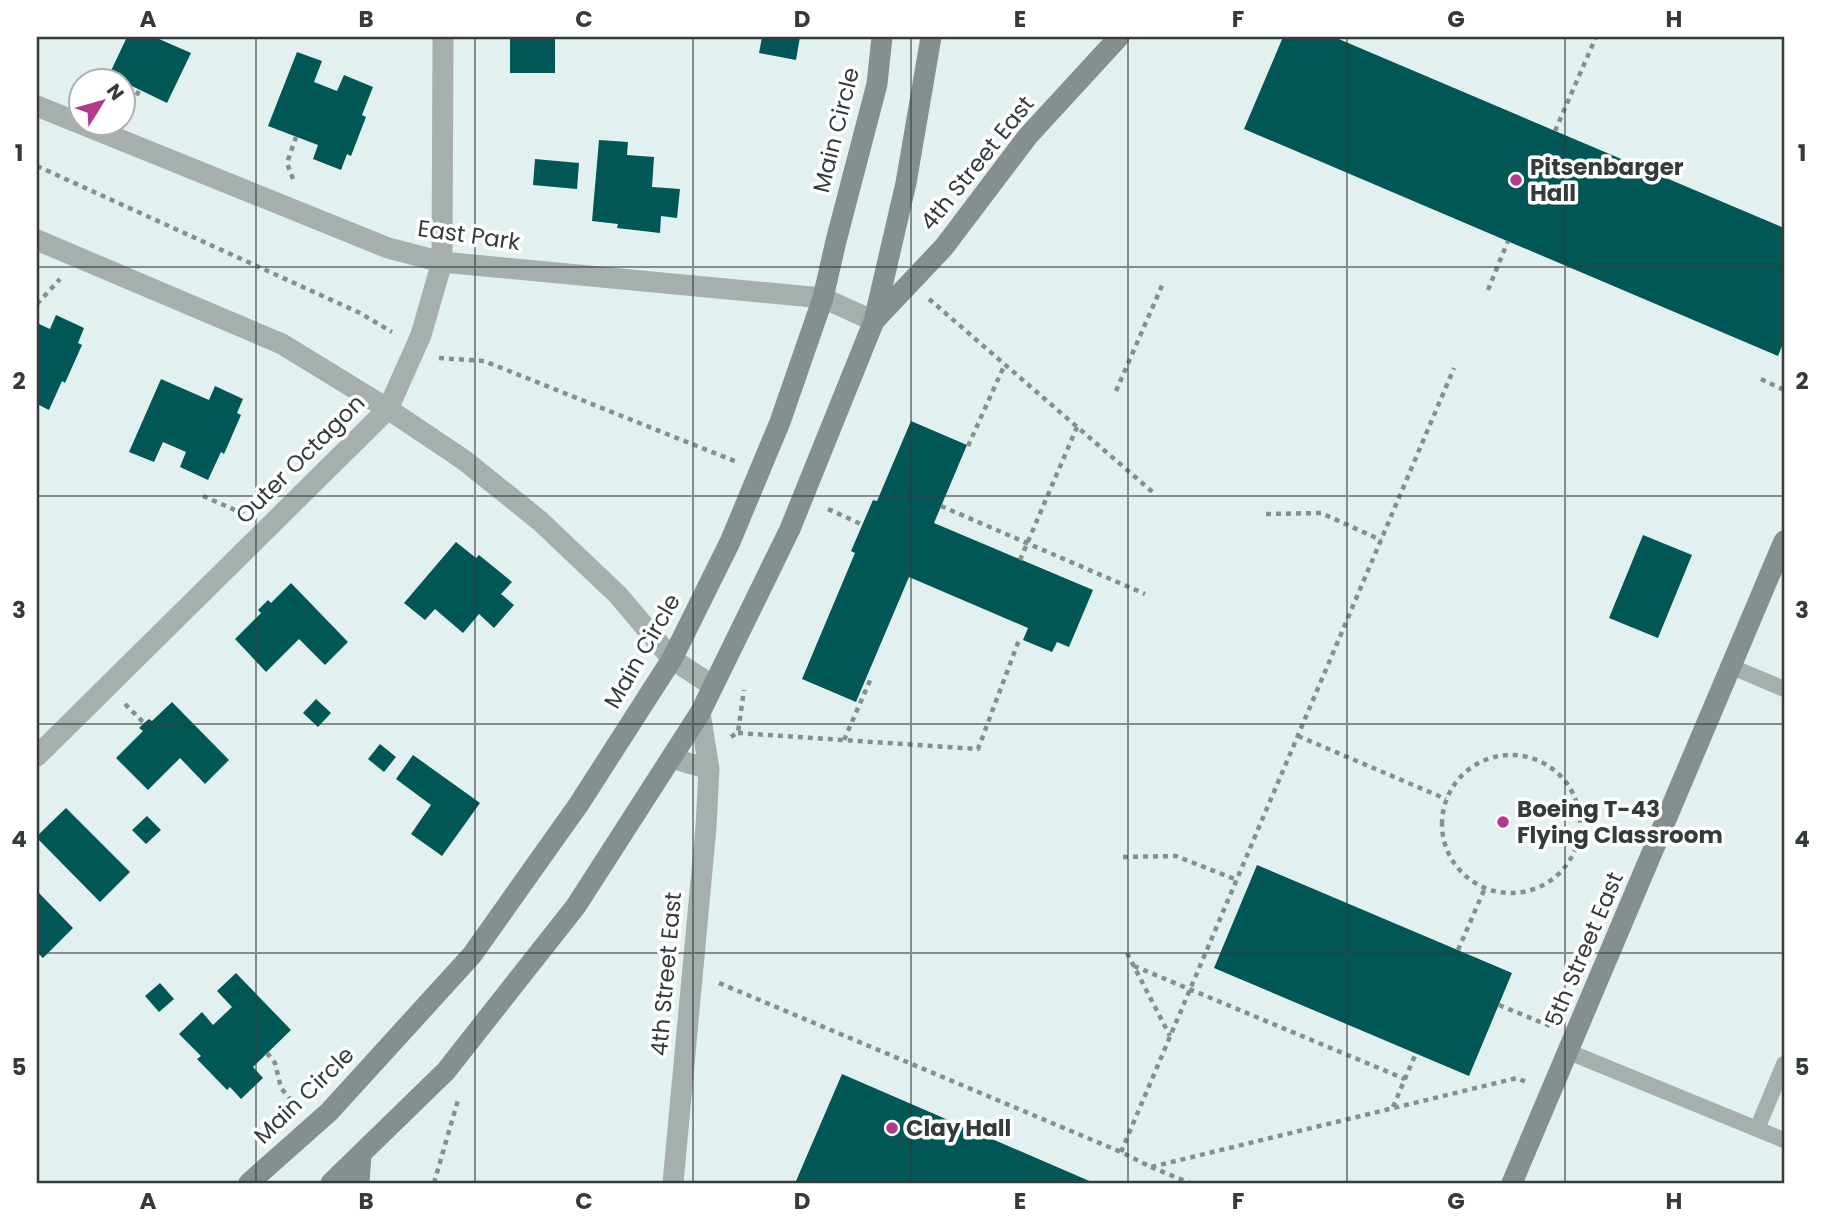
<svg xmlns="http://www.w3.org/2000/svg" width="1821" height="1220" font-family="Poppins,sans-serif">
	<rect width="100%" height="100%" fill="#e2f1f0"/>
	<path fill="#015756" d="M 127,37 L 160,37 L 159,39 L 191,53 L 167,103 L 109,75 Z
		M 510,37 L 555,37 L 555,73 L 510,73 Z
		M 762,37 L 800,37 L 796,60 L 759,53 Z
		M 1283,37 L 1334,37 L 1784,228 L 1784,341 L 1778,356 L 1244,129 Z
		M 297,52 L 322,61 L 314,82 L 337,91 L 344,75 L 373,87 L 362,115 L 366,117 L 351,156 L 347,154 L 341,170 L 313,159 L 318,145 L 268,126 Z
		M 599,140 L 628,142 L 627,155 L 654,157 L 652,187 L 680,189 L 677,218 L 661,216 L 660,233 L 617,228 L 618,224 L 592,221 Z
		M 535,159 L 579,163 L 577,189 L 533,185 Z
		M 56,315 L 84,328 L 78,343 L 82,345 L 65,383 L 62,381 L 49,410 L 37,404 L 37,323 L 50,329 Z
		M 161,379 L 209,400 L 215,386 L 243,399 L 237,413 L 241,415 L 224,454 L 221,452 L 208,480 L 180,467 L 186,452 L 163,442 L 154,462 L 129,452 Z
		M 911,421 L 967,445 L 934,523 L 1093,590 L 1069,647 L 1057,642 L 1052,652 L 1023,640 L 1028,628 L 909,577 L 856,702 L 802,679 L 855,553 L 851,551 L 873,500 L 877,501 Z
		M 1643,535 L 1692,555 L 1658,638 L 1609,618 Z
		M 456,542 L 476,558 L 479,555 L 512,582 L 501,594 L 514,605 L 494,628 L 479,614 L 463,633 L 435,609 L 425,620 L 404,603 Z
		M 291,583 L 348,642 L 325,665 L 299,639 L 266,672 L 235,639 L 261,613 L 258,610 L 268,600 L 271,603 Z
		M 316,699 L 331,713 L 318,727 L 303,713 Z
		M 172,702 L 229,760 L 205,784 L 180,758 L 148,790 L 116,758 L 143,731 L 139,728 L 144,723 L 149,719 L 152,721 Z
		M 380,744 L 396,757 L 384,772 L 368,759 Z
		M 413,755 L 480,803 L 442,856 L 411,834 L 431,805 L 396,779 Z
		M 66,808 L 130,872 L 100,902 L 37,838 L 37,836 Z
		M 147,816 L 161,830 L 146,844 L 132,830 Z
		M 1257,865 L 1512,973 L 1469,1076 L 1214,968 Z
		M 37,891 L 73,928 L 43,958 L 37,952 Z
		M 236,973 L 291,1030 L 253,1067 L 263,1078 L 241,1099 L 230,1087 L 227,1090 L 197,1059 L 201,1056 L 179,1034 L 202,1012 L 213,1025 L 232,1007 L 217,991 Z
		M 160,983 L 174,999 L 159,1012 L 145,996 Z
		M 842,1074 L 1094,1183 L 801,1183 L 796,1181 Z"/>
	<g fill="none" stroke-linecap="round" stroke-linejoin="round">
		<path stroke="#858f8e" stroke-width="4.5" stroke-dasharray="5 5" stroke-linecap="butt" d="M 127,113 L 140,89
			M 1555,131 L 1596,37
			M 37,166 L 360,313 L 392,332
			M 293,179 L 287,163 L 296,137
			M 1488,290 L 1508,241
			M 929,299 L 1156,495
			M 37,304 L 60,279
			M 439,358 L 484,361 L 737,462
			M 1761,379 L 1784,390
			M 1116,391 L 1164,281
			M 968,446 L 1005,364
			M 203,496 L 244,514
			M 941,506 L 1145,594
			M 828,509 L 863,525
			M 1266,514 L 1321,513 L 1381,540
			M 1020,560 L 1077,427
			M 125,704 L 144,723
			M 738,733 L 978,749 L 1019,640
			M 1298,736 L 1446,799
			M 731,737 L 738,732 L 744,690
			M 844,740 L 872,676
			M1442 824a69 69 0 1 1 138 0a69 69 0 1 1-138 0Z
			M 1123,857 L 1176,856 L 1237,880
			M 1458,950 L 1485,888
			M 1127,953 L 1170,1036
			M 1134,966 L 1405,1079
			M 719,983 L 1121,1152 L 1151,1167 L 1517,1078 L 1526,1082
			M 1499,1005 L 1550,1026
			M 267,1053 L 275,1063 L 281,1088 L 296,1106
			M 1393,1107 L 1416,1053
			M 1121,1152 L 1454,368
			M 1151,1167 L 1190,1183
			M 434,1183 L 458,1100"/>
		<path stroke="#a7aeae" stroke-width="16" d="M 1732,667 L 1784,689
			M 1569,1052 L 1784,1140
			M 1757,1129 L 1784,1064"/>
		<path stroke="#a7aeae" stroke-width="21" d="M 37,106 L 388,248 L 442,262 L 823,298 L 874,321
			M 37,240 L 282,344 L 388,409 L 464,460 L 540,521 L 618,595 L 672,659 L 713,686
			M 37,756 L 388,409 L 421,335 L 442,262 L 443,37
			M 671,758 L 709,769
			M 673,1183 L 706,827 L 709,769 L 700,713"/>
		<path stroke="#868f8f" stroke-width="21" d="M 874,321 L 944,247 L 1028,136 L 1119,37
			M 249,1183 L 329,1112 L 472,955 L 579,804 L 672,659 L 730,542 L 780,422 L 823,298 L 836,241 L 877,84 L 882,37
			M 331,1183 L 446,1071 L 576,906 L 700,713 L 790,529 L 874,321 L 906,183 L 931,37
			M 359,1183 L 361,1154
			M 1512,1183 L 1784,541"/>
	</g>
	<path fill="none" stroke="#343b3a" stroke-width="2" stroke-opacity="0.55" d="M 256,37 L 256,1183M 475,37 L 475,1183M 693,37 L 693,1183M 911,37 L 911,1183M 1128,37 L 1128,1183M 1347,37 L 1347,1183M 1565,37 L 1565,1183M 37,267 L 1784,267M 37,496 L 1784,496M 37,724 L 1784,724M 37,953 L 1784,953"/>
	<g fill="#b3398b" stroke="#fff" stroke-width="2.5">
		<circle cx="1516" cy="180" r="7"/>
		<circle cx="1503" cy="822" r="7"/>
		<circle cx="892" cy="1128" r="7"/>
	</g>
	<g text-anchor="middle" stroke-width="7" stroke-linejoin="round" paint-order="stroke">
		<g font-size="23" fill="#343b3a" stroke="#fff">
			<text transform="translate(836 130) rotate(-76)" y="8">Main Circle</text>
			<text transform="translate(977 163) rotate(-51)" y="8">4th Street East</text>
			<text transform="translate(469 235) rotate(8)" y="8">East Park</text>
			<text transform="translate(300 459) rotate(-45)" y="8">Outer Octagon</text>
			<text transform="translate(642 651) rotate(-60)" y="8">Main Circle</text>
			<text transform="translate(1584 949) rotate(-67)" y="8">5th Street East</text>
			<text transform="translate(666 974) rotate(-85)" y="8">4th Street East</text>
			<text transform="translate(304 1095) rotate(-44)" y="8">Main Circle</text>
		</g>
		<g font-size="23" font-weight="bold" fill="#343b3a" stroke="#fff" text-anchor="start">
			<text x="1530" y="175">Pitsenbarger<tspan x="1530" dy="26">Hall</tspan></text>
			<text x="1517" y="817">Boeing T-43<tspan x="1517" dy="26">Flying Classroom</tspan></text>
			<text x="906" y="1136">Clay Hall</text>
		</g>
	</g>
	<rect width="1821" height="1220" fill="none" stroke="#ffffff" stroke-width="77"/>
	<g transform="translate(102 102) rotate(53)"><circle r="33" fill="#ffffff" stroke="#aeb1b0" stroke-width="2"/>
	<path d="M0-5L12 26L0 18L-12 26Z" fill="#b3398b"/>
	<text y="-10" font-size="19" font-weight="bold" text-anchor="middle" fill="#343b3a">N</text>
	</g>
	<rect x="38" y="38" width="1745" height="1144" fill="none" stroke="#343b3a" stroke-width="2.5"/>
	<g font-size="23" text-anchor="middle" font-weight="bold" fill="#343b3a">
		<text x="148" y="27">A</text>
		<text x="366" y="27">B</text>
		<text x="584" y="27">C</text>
		<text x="802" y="27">D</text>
		<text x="1020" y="27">E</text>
		<text x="1238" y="27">F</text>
		<text x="1456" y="27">G</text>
		<text x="1674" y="27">H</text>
		<text x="19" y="161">1</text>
		<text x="1802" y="161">1</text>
		<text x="19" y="389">2</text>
		<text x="1802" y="389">2</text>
		<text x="19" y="618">3</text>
		<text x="1802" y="618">3</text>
		<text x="19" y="847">4</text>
		<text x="1802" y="847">4</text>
		<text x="19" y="1075">5</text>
		<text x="1802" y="1075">5</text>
		<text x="148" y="1209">A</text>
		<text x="366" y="1209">B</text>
		<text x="584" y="1209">C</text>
		<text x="802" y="1209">D</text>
		<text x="1020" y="1209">E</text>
		<text x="1238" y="1209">F</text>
		<text x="1456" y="1209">G</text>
		<text x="1674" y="1209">H</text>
	</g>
</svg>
